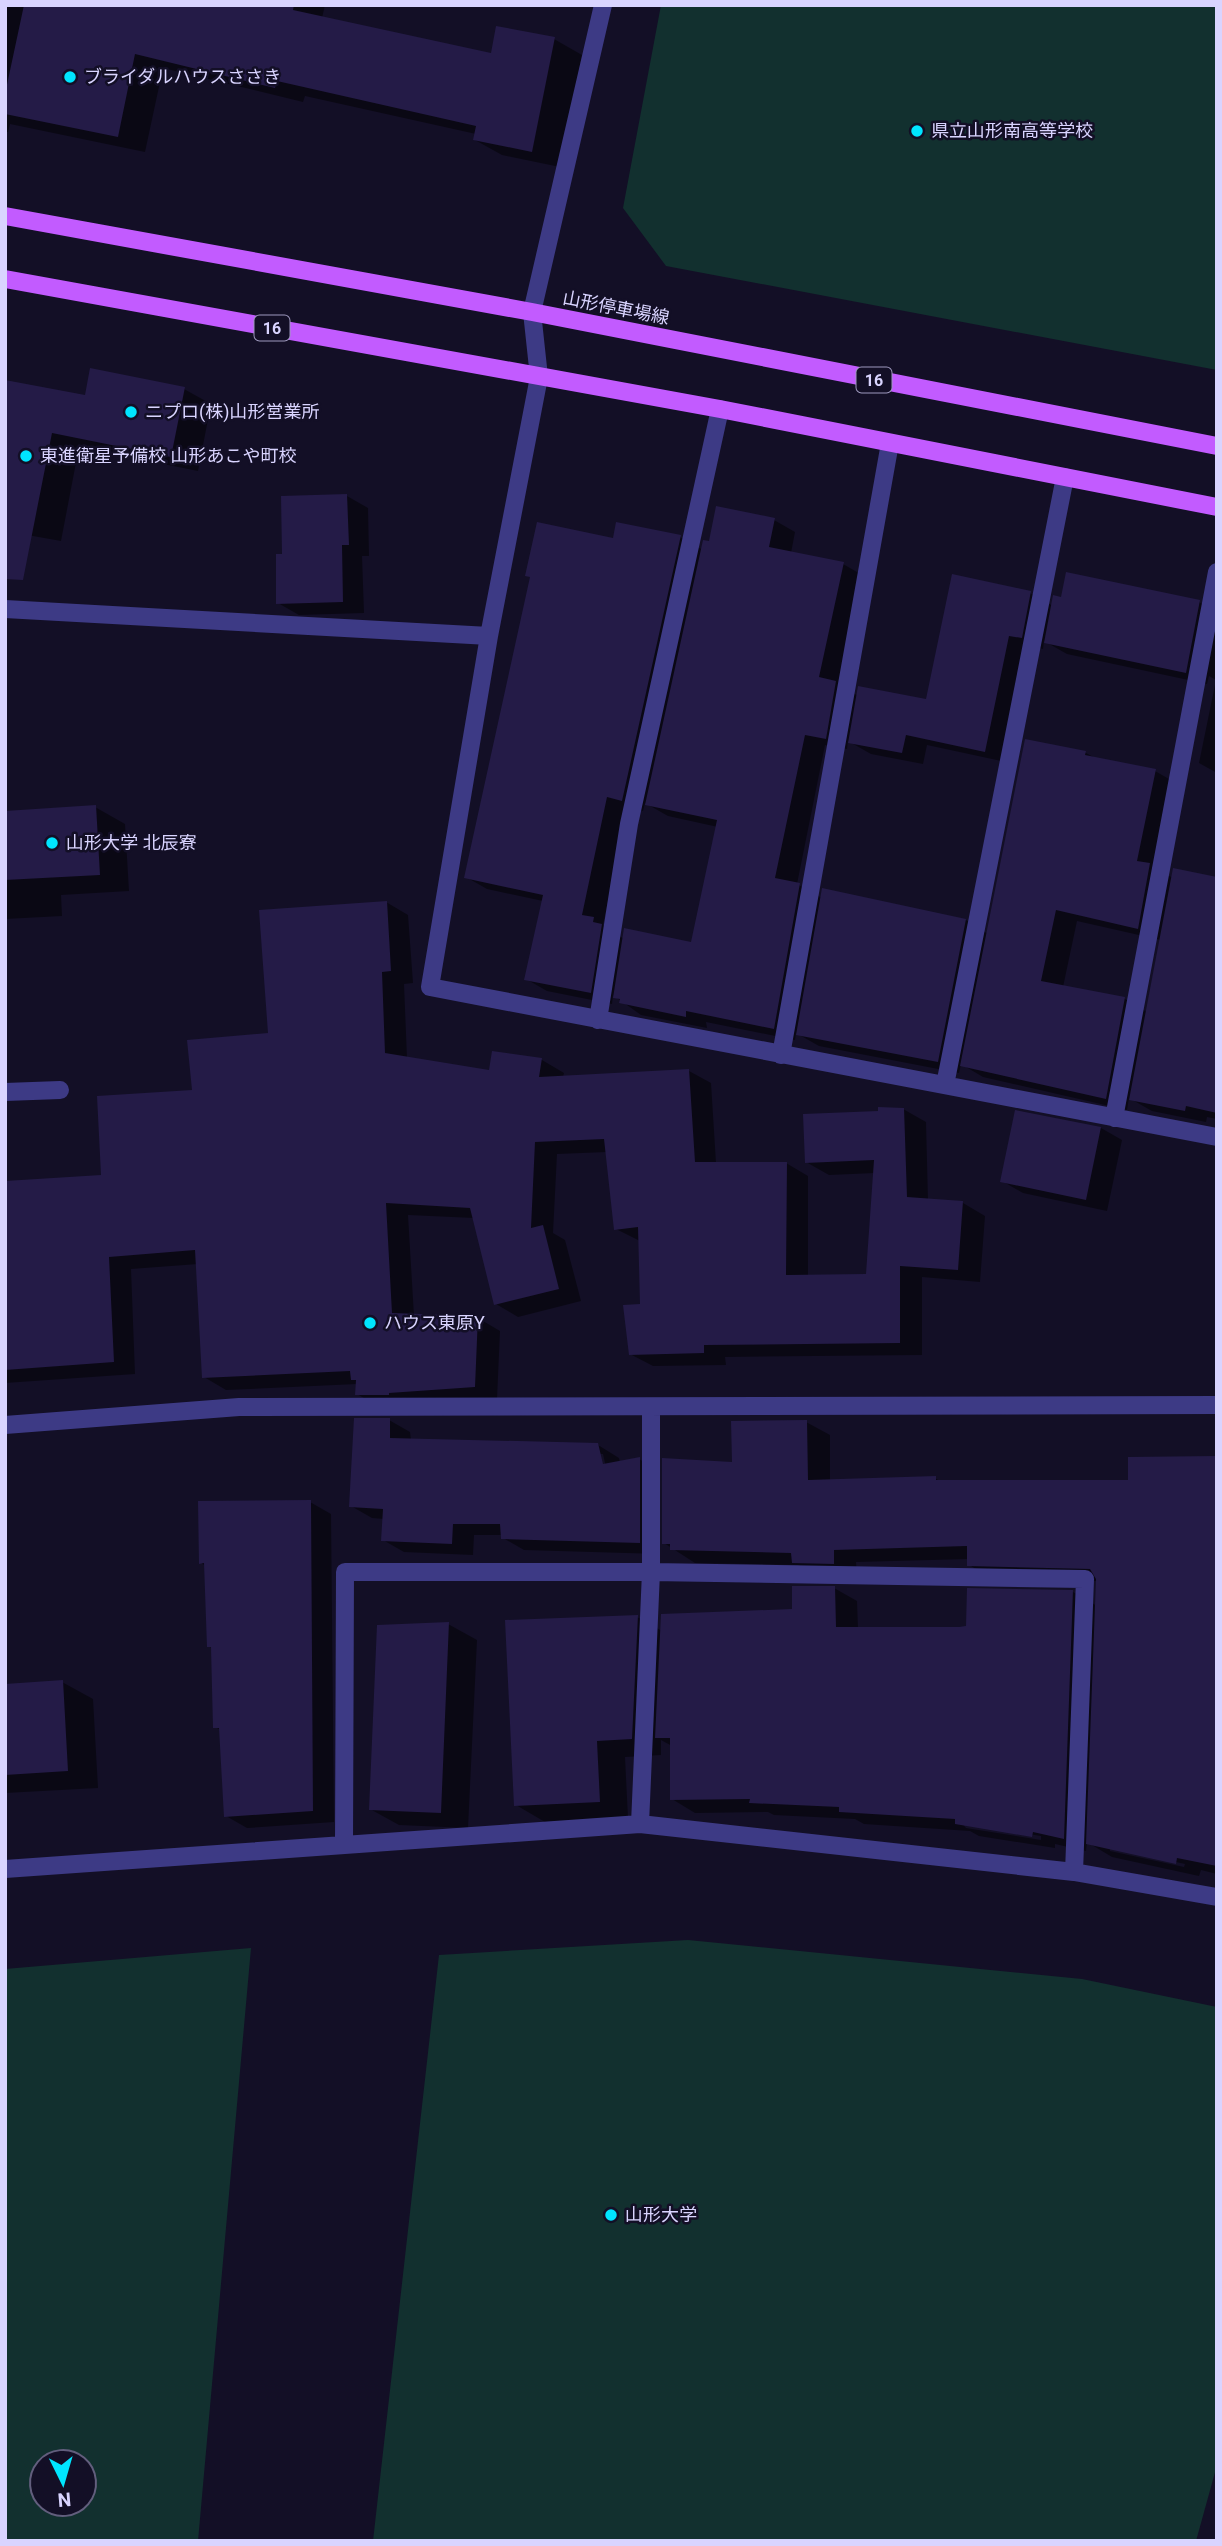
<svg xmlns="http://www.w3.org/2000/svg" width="1222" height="2546" font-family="Roboto,'Noto Sans JP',sans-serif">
	<rect width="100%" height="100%" fill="#130f26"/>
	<path fill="#12302f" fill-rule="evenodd" d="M 661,5 L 1217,5 L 1217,370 L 666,266 L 623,208 Z
		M 688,1940 L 1082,1979 L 1217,2007 L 1217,2465 L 1196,2541 L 373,2541 L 439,1955 Z
		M 251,1948 L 198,2541 L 5,2541 L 5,1969 ZM 42,2462 L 84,2462 L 84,2504 L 42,2504 Z"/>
	<path fill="#0007" fill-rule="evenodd" d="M 5,5 L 325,5 L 322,18 L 492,55 L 554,39 L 582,55 L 560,167 L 502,155 L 475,140 L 476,134 L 305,96 L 303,102 L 163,68 L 145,152 L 10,124 L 8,132 L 5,132 Z
		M 5,382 L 86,397 L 184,389 L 211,404 L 198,471 L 79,447 L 61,541 L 5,531 Z
		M 347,496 L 368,508 L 369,556 L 362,556 L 364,613 L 299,615 L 278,603 Z
		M 774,520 L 795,532 L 791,553 L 843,564 L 864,576 L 841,685 L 858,696 L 927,702 L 1030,593 L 1053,606 L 1199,602 L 1217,613 L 1217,773 L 1199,763 L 1216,680 L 1209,676 L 1207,684 L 1067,654 L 1044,641 L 1043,649 L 1030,646 L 1006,762 L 927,745 L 923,764 L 871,754 L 848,741 L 847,749 L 825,745 L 797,884 L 822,898 L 966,920 L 988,934 L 1027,741 L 1086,753 L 1097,759 L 1155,771 L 1176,783 L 1159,870 L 1173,878 L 1217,879 L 1217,1119 L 1207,1117 L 1206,1122 L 1152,1111 L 1129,1098 L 1127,1110 L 983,1077 L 961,1064 L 959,1073 L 819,1046 L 796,1033 L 795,1040 L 706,1022 L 707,1028 L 641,1015 L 613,995 L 612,1004 L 547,991 L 526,979 L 543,901 L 487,889 L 466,877 L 614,540 L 680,537 L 703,550 L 710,543 ZM 645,803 L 668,816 L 718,827 L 693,944 L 624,939 L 603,925 L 628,808 L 643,811 ZM 1077,921 L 1161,940 L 1147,1012 L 1125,999 L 1063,987 Z
		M 95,807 L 125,824 L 129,891 L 61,895 L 62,916 L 5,919 L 5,812 Z
		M 386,902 L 408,915 L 413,983 L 404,984 L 407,1058 L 491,1072 L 494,1053 L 542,1060 L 564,1073 L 563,1077 L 689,1071 L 711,1083 L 716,1163 L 786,1163 L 808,1176 L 808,1276 L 868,1276 L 875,1173 L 829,1175 L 806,1162 L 903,1109 L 926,1122 L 928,1201 L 963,1203 L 985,1216 L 980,1282 L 922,1277 L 922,1355 L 725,1357 L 726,1365 L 653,1366 L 630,1354 L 641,1305 L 640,1241 L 616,1229 L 607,1152 L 557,1154 L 553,1233 L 565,1240 L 581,1301 L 518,1317 L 496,1304 L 474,1218 L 408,1215 L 414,1316 L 478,1318 L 500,1331 L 497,1399 L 379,1407 L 357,1394 L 357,1384 L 226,1390 L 204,1377 L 198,1264 L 131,1269 L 135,1374 L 5,1383 L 5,1183 L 103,1176 L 194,1092 L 269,1035 Z
		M 1101,1128 L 1122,1140 L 1107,1211 L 1023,1193 L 1002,1181 Z
		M 389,1420 L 410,1432 L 411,1440 L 598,1445 L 619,1458 L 620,1463 L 639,1459 L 660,1471 L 660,1554 L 524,1550 L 503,1538 L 502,1535 L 474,1535 L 473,1555 L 404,1552 L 383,1540 L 384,1519 L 372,1518 L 351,1506 ZM 599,1454 L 603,1454 L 607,1472 L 604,1473 Z
		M 806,1422 L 830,1435 L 830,1481 L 935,1478 L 941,1482 L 1130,1482 L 1217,1458 L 1217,1874 L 1201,1870 L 1199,1876 L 1112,1857 L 1087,1842 L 1086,1851 L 1055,1844 L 1055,1848 L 979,1836 L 970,1831 L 864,1824 L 855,1819 L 774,1815 L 768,1812 L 695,1813 L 672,1799 L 672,1746 L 661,1740 L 661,1755 L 625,1757 L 628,1818 L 545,1822 L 516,1805 L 637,1617 L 662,1631 L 794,1611 L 834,1588 L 857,1601 L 858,1629 L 959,1629 L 1073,1592 L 1097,1606 L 1098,1581 L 992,1578 L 969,1565 L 969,1559 L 856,1562 L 857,1576 L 817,1575 L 798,1565 L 695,1563 L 664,1543 L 733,1464 ZM 962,1823 L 1041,1836 L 1041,1840 L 966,1828 ZM 1110,1847 L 1185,1864 L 1184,1867 L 1110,1851 Z
		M 310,1502 L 331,1514 L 334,1822 L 247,1828 L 226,1816 L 221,1730 L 215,1727 L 212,1648 L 208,1646 L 206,1566 L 201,1563 Z
		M 448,1624 L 477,1640 L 468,1828 L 399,1825 L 370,1809 Z
		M 62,1682 L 93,1699 L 98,1788 L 5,1793 L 5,1685 Z"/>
	<path fill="#241b47" d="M 24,5 L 294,5 L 293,10 L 491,53 L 496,26 L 555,37 L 532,152 L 473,140 L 476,126 L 277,81 L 275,88 L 135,54 L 118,137 L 5,114 L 5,94 Z
		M 90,368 L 185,387 L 171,457 L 52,433 L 23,580 L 5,579 L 5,380 L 85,395 Z
		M 347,494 L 349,545 L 342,545 L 343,602 L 276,604 L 276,554 L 282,554 L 281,496 Z
		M 716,506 L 775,518 L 769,547 L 844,562 L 819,677 L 836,681 L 826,739 L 805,735 L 775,878 L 800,883 L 774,1029 L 686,1011 L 686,1017 L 619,1003 L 620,999 L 613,998 L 624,928 L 691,942 L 717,820 L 645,805 L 703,540 L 709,541 Z
		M 537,522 L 613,538 L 616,522 L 681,535 L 622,801 L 607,797 L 582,915 L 594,917 L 593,922 L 602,924 L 591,993 L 524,980 L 543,895 L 464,878 L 530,577 L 525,576 Z
		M 1066,572 L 1200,600 L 1186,673 L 1044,643 L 1053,595 L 1061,597 Z
		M 952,574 L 1031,591 L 1022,638 L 1009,636 L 985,752 L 906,735 L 902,753 L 848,743 L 858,686 L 926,699 Z
		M 1025,739 L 1086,751 L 1085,755 L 1156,769 L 1137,861 L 1150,863 L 1138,929 L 1056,910 L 1041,981 L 1125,997 L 1106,1099 L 960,1066 Z
		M 96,805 L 100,875 L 5,880 L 5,811 Z
		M 1173,868 L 1217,877 L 1217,1113 L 1186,1106 L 1185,1111 L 1129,1100 Z
		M 822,888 L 966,919 L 938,1062 L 796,1035 Z
		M 387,901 L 391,971 L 382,972 L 385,1053 L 489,1070 L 492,1051 L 542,1058 L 539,1077 L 689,1069 L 695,1162 L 787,1162 L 786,1275 L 866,1274 L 874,1160 L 805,1163 L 803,1114 L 878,1111 L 878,1107 L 904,1108 L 907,1197 L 963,1201 L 958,1270 L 900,1266 L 900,1343 L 704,1345 L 704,1353 L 629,1355 L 623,1305 L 640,1304 L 638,1227 L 614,1230 L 604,1139 L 535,1142 L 531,1228 L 543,1225 L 559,1289 L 494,1305 L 470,1208 L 386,1203 L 392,1313 L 478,1316 L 475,1387 L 389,1393 L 389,1395 L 355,1395 L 356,1380 L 351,1380 L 350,1371 L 202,1378 L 195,1250 L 109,1257 L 114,1362 L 5,1370 L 5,1181 L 101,1175 L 97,1096 L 192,1090 L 187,1040 L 268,1033 L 259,910 Z
		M 1015,1110 L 1101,1127 L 1086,1200 L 1000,1182 Z
		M 354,1418 L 390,1418 L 390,1438 L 598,1443 L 603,1464 L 640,1457 L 640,1543 L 501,1539 L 500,1524 L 453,1524 L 452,1544 L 381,1541 L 383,1509 L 349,1507 Z
		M 807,1420 L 808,1480 L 936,1476 L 936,1480 L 1128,1480 L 1128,1457 L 1217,1456 L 1217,1866 L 1177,1858 L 1176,1864 L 1086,1844 L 1096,1579 L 1090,1569 L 967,1566 L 967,1546 L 834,1550 L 834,1564 L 792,1563 L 791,1553 L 670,1550 L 670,1544 L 662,1544 L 662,1458 L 732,1462 L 731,1421 Z
		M 311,1500 L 313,1811 L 224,1817 L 219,1728 L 213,1728 L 211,1647 L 207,1647 L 204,1563 L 199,1564 L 198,1501 Z
		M 792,1586 L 835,1586 L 836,1627 L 959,1627 L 966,1626 L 967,1588 L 1073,1590 L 1064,1839 L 1033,1832 L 1032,1837 L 955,1824 L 955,1819 L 839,1812 L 839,1807 L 749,1803 L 750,1799 L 670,1800 L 670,1738 L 655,1738 L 661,1614 L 792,1609 Z
		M 638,1615 L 632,1739 L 597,1741 L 600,1802 L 514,1806 L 505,1620 Z
		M 449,1622 L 441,1813 L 369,1810 L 377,1625 Z
		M 63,1680 L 68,1771 L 5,1775 L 5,1684 Z"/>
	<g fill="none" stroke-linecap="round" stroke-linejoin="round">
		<path stroke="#3d3a85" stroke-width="18" d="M 603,5 L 532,312 L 539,377 L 489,636 L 430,987 L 1217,1137
			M 5,609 L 489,636
			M 598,1020 L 629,824 L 720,409
			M 781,1055 L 890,443
			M 945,1085 L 1065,477
			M 5,1092 L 60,1090
			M 1114,1118 L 1217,572
			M 5,1425 L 239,1407 L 1217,1405
			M 640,1824 L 651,1572 L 651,1407
			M 344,1844 L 345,1572 L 651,1572 L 1085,1579 L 1074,1872
			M 5,1869 L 640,1824 L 1074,1872 L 1217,1897"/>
		<path stroke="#c25bff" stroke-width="18" d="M 5,216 L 532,312 L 1217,446
			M 5,279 L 720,409 L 1217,507"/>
	</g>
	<g fill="#00e5ff" stroke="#130f26" stroke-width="2.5">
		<circle cx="70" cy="77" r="7"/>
		<circle cx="917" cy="131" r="7"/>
		<circle cx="131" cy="412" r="7"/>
		<circle cx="26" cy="456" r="7"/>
		<circle cx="52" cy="843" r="7"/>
		<circle cx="370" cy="1323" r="7"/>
		<circle cx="611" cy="2215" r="7"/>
	</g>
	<g text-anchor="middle" stroke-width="5" stroke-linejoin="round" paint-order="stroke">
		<g fill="#130f26" stroke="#9e99be" stroke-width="2">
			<rect x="254.5" y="315.5" width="35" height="25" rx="5"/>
			<rect x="856.5" y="367.5" width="35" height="25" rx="5"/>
		</g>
		<g font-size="16" font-weight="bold" fill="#d9d4ff">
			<text x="272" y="334">16</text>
			<text x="874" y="386">16</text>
		</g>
		<g font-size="18" fill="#d9d4ff" stroke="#130f26" text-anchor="start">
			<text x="84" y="83">ブライダルハウスささき</text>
			<text x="931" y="137">県立山形南高等学校</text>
			<text x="145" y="418">ニプロ(株)山形営業所</text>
			<text x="40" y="462">東進衛星予備校 山形あこや町校</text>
			<text x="66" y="849">山形大学 北辰寮</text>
			<text x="384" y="1329">ハウス東原Y</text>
			<text x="625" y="2221">山形大学</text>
		</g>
		<g font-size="18" fill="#d9d4ff" stroke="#130f26">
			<text transform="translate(616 308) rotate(11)" y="6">山形停車場線</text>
		</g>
	</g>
	<rect width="1222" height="2546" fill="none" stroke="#d9d4ff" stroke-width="14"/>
	<g transform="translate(63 2483) rotate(175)"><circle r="33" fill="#130f26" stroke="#625e7d" stroke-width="2"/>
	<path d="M0-5L12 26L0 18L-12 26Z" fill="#00e5ff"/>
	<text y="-10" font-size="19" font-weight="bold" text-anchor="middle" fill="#d9d4ff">N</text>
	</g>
</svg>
